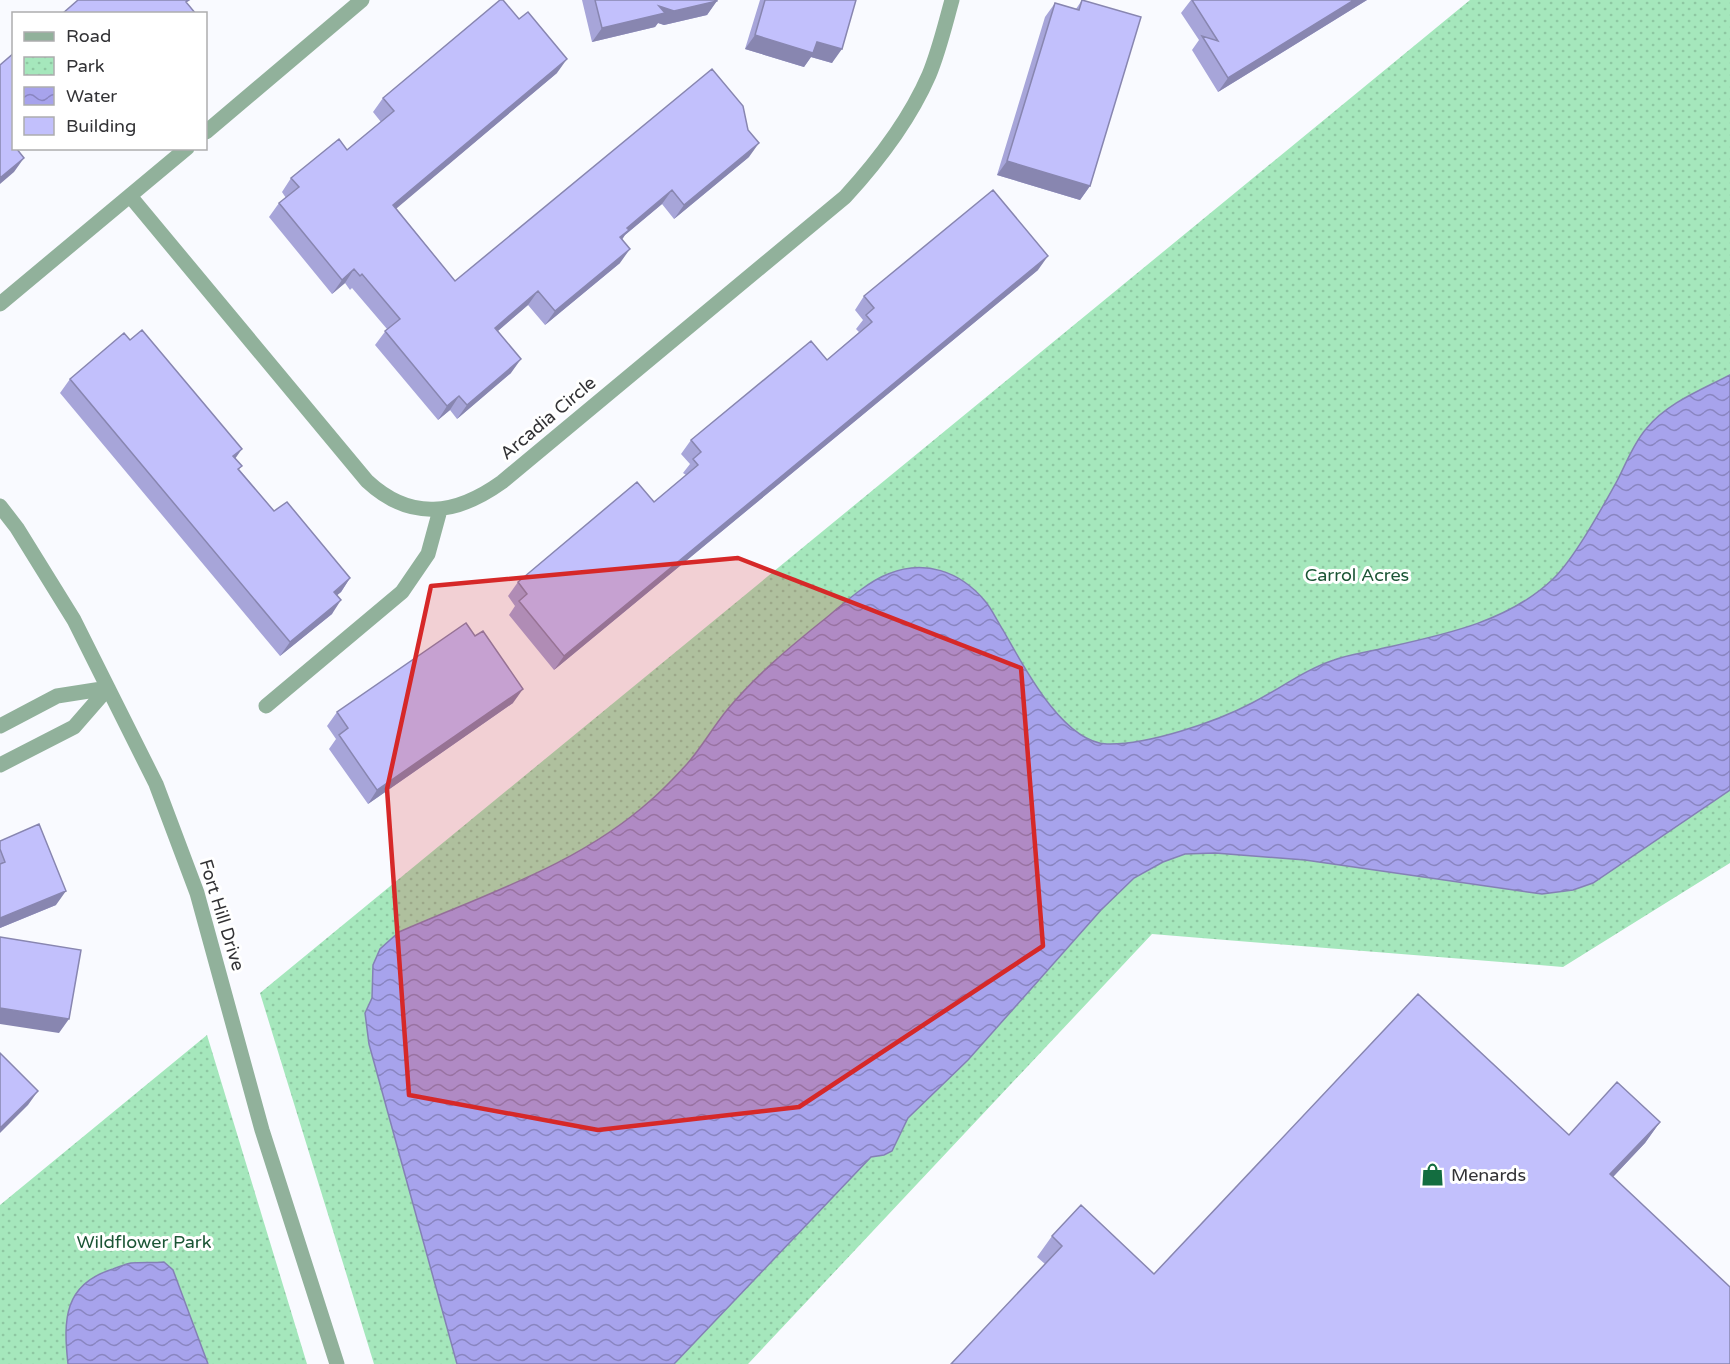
<svg xmlns="http://www.w3.org/2000/svg" width="1730" height="1364" font-family="'Varela Round',sans-serif">
	<defs>
		<pattern id="park-dots" width="8" height="8" patternUnits="userSpaceOnUse" patternTransform="scale(1.5)"><rect width="8" height="8" fill="#a5e7bc"/><path d="M2 2h.1M6 6h.1" fill="none" stroke="#8ec7a2" stroke-width="1.8" stroke-linecap="round"/></pattern>
		<pattern id="water-waves" width="16" height="10" patternUnits="userSpaceOnUse" patternTransform="scale(1.5)"><rect width="16" height="10" fill="#a7a3ec"/><path d="M0 5q4-4 8 0t8 0" fill="none" stroke="#8985c0"/></pattern>
	</defs>
	<rect width="100%" height="100%" fill="#f9faff"/>
	<path fill="url(#park-dots)" d="M 1470,0 L 1730,0 L 1730,863 L 1563,967 L 1152,934 L 748,1364 L 374,1364 L 260,993 Z
		M 207,1035 L 307,1364 L 0,1364 L 0,1205 Z"/>
	<path fill="url(#water-waves)" stroke="#8481b5" stroke-width="1.5" d="M 1730,375 L 1730,790 L 1593,883 L 1573,890 L 1542,894 L 1305,860 L 1215,853 L 1185,854 L 1163,862 L 1134,878 L 1101,910 L 968,1060 L 908,1118 L 892,1151 L 884,1155 L 871,1157 L 674,1364 L 457,1364 L 369,1044 L 365,1013 L 372,998 L 373,965 L 380,949 L 399,932 C 486,894 580,864 651,800 C 664,789 676,776 687,764 C 702,747 713,727 727,710 C 756,675 791,646 826,618 C 843,604 867,582 888,574 C 924,559 960,571 985,601 C 992,609 997,621 1003,630 C 1023,665 1062,742 1107,744 C 1148,745 1216,722 1252,703 C 1280,689 1304,670 1334,660 C 1347,655 1362,653 1375,650 C 1437,636 1506,624 1553,579 C 1574,559 1602,508 1617,481 C 1626,464 1633,444 1646,429 C 1667,403 1701,390 1730,375 Z
		M 164,1262 L 173,1270 L 208,1364 L 68,1364 C 63,1319 64,1284 113,1269 C 119,1267 125,1264 131,1263 C 142,1262 153,1263 164,1262 Z"/>
	<g fill="none" stroke-linecap="round" stroke-linejoin="round">
		<path stroke="#91b19b" stroke-width="15" d="M 206,132 L 362,0
			M 130,196 L 367,481 C 411,522 456,515 502,482 L 845,197 C 879,160 909,121 929,75 C 939,51 945,25 952,0
			M 0,304 L 187,148
			M 0,506 L 17,528 L 74,620 L 156,784 L 197,893 L 262,1130 L 337,1364
			M 266,706 L 402,592 L 428,554 L 440,510
			M 0,726 L 57,696 L 108,688
			M 0,765 L 74,727 L 108,688"/>
	</g>
	<path fill="#a7a5d9" d="M 582,0 L 717,0 L 707,15 L 664,25 L 658,23 L 655,27 L 592,42 Z
		M 760,0 L 856,0 L 832,63 L 811,57 L 804,67 L 745,49 Z
		M 1082,0 L 1090,186 L 1080,200 L 997,175 L 1045,17 L 1055,3 L 1076,9 Z
		M 1191,0 L 1367,0 L 1218,92 L 1192,50 L 1199,40 L 1181,13 Z
		M 557,73 L 396,208 L 455,281 L 749,157 L 674,219 L 662,204 L 625,235 L 622,239 L 620,263 L 545,325 L 528,305 L 498,331 L 511,373 L 457,419 L 450,410 L 438,420 L 375,345 L 387,329 L 352,288 L 350,290 L 345,283 L 332,294 L 269,217 L 279,203 L 286,198 L 282,192 L 291,178 L 347,150 L 381,122 L 373,112 L 383,98 Z
		M 1038,270 L 554,670 L 509,615 L 515,606 L 508,596 L 518,582 L 654,502 L 686,475 L 683,473 L 690,464 L 681,454 L 691,440 L 827,360 L 859,332 L 856,329 L 863,320 L 855,310 L 864,296 Z
		M 70,379 L 235,458 L 242,466 L 239,469 L 274,511 L 350,578 L 341,592 L 337,595 L 332,614 L 280,656 L 60,393 Z
		M 513,703 L 368,804 L 329,749 L 336,739 L 327,726 L 337,712 Z
		M 0,841 L 56,905 L 0,928 Z
		M 1660,1122 L 1645,1143 L 1613,1177 L 1730,1364 L 1045,1264 L 1037,1257 L 1052,1236 L 1154,1274 L 1569,1135 Z"/>
	<path fill="#8886b0" d="M 1354,0 L 1367,0 L 1218,92 L 1228,78 Z
		M 717,1 L 707,15 L 664,25 L 658,23 L 655,27 L 592,42 L 602,28 L 659,6 Z
		M 755,35 L 817,42 L 842,49 L 832,63 L 811,57 L 804,67 L 745,49 Z
		M 567,59 L 557,73 L 384,219 L 393,205 Z
		M 759,143 L 749,157 L 674,219 L 684,205 Z
		M 24,158 L 14,172 L 0,184 L 0,178 Z
		M 1007,161 L 1090,186 L 1080,200 L 997,175 Z
		M 672,190 L 662,204 L 625,235 L 619,244 L 610,251 L 627,228 Z
		M 630,249 L 620,263 L 545,325 L 555,311 Z
		M 1048,256 L 1038,270 L 554,670 L 564,656 Z
		M 354,269 L 345,283 L 332,294 L 342,280 Z
		M 538,291 L 528,305 L 485,342 L 495,328 Z
		M 521,359 L 511,373 L 457,419 L 467,405 Z
		M 459,396 L 450,410 L 438,420 L 447,406 Z
		M 242,449 L 232,463 L 233,456 Z
		M 350,578 L 341,592 L 324,606 L 334,592 Z
		M 341,600 L 332,614 L 280,656 L 290,642 Z
		M 523,689 L 513,703 L 368,804 L 377,790 Z
		M 66,891 L 56,905 L 0,928 L 0,918 Z
		M 0,1008 L 69,1019 L 59,1033 L 0,1024 Z
		M 38,1091 L 28,1105 L 0,1133 L 0,1128 Z
		M 1660,1122 L 1645,1143 L 1596,1195 L 1610,1174 Z"/>
	<path fill="#c2c0fc" stroke="#8886b0" stroke-width="1.5" d="M 78,0 L 189,0 L 186,2 L 196,14 L 62,14 Z
		M 500,0 L 503,0 L 519,19 L 528,12 L 567,59 L 393,205 L 455,281 L 712,69 L 743,106 L 748,130 L 759,143 L 684,205 L 672,190 L 627,228 L 629,230 L 620,237 L 630,249 L 555,311 L 538,291 L 495,328 L 521,359 L 467,405 L 459,396 L 447,406 L 385,331 L 400,319 L 362,274 L 360,276 L 354,269 L 342,280 L 279,203 L 299,187 L 291,178 L 339,139 L 347,150 L 394,111 L 383,98 Z
		M 595,0 L 717,0 L 717,1 L 674,11 L 659,6 L 665,13 L 602,28 Z
		M 765,0 L 856,0 L 842,49 L 817,42 L 813,53 L 755,35 Z
		M 1082,0 L 1141,17 L 1090,186 L 1007,161 L 1055,3 L 1079,10 Z
		M 1192,0 L 1354,0 L 1228,78 L 1202,36 L 1218,41 Z
		M 14,53 L 14,148 L 16,148 L 24,158 L 0,178 L 0,65 Z
		M 993,190 L 1048,256 L 564,656 L 519,601 L 527,594 L 518,582 L 637,482 L 654,502 L 698,465 L 693,459 L 701,452 L 691,440 L 811,341 L 827,360 L 872,322 L 866,315 L 874,308 L 864,296 Z
		M 142,330 L 242,449 L 233,456 L 242,466 L 238,469 L 274,511 L 287,502 L 350,578 L 334,592 L 341,600 L 290,642 L 70,379 L 124,333 L 130,340 Z
		M 466,623 L 475,636 L 483,631 L 523,689 L 377,790 L 339,735 L 348,728 L 337,712 Z
		M 39,824 L 66,891 L 0,918 L 0,864 L 5,862 L 0,849 L 0,841 Z
		M 0,937 L 81,950 L 69,1019 L 0,1008 Z
		M 1418,994 L 1569,1135 L 1617,1082 L 1660,1122 L 1610,1174 L 1730,1287 L 1730,1364 L 951,1364 L 1062,1246 L 1052,1236 L 1081,1205 L 1154,1274 Z
		M 0,1053 L 38,1091 L 0,1128 Z"/>
	<path fill="#d62828" fill-opacity="0.2" stroke="#d62828" stroke-width="4.5" stroke-linejoin="round" d="M 738,558 L 1021,668 L 1043,946 L 799,1107 L 598,1130 L 409,1095 L 387,789 L 431,586 Z"/>
	<defs>
		<symbol id="shop-bare" viewBox="-9 -9 18 18"><path d="M-5-2.5h2.3a2.7 3.5 0 0 1 5.4 0H5L5.5 6h-11ZM-1.5-2.5h3a1.5 2.3 0 0 0-3 0Z" fill="#136d40" stroke="#fff" stroke-width="2.5" paint-order="stroke"/></symbol>
	</defs>
	<g fill-rule="evenodd">
		<use href="#shop-bare" x="1416" y="1158" width="33" height="33"/>
	</g>
	<g text-anchor="middle" stroke-width="6" stroke-linejoin="round" paint-order="stroke">
		<g font-size="18" fill="#323235" stroke="#fff">
			<text transform="translate(548 418) rotate(-40)" y="6">Arcadia Circle</text>
			<text transform="translate(222 915) rotate(73)" y="6">Fort Hill Drive</text>
		</g>
		<g font-size="18" fill="#1b5535" stroke="#fff">
			<text x="1357" y="581">Carrol Acres</text>
			<text x="144" y="1248">Wildflower Park</text>
		</g>
		<g font-size="18" fill="#323235" stroke="#fff" text-anchor="start">
			<text x="1451" y="1181">Menards</text>
		</g>
	</g>
	<rect x="12" y="12" width="195" height="138" fill="#ffffff" stroke="#adadae" stroke-width="1.5"/>
	<rect x="24" y="32" width="30" height="9" fill="#91b19b" stroke="#adadae" stroke-width="1.5"/>
	<text x="66" y="42" font-size="18" fill="#323235">Road</text>
	<rect x="24" y="57" width="30" height="18" fill="url(#park-dots)" stroke="#adadae" stroke-width="1.5"/>
	<text x="66" y="72" font-size="18" fill="#323235">Park</text>
	<rect x="24" y="87" width="30" height="18" fill="url(#water-waves)" stroke="#adadae" stroke-width="1.5"/>
	<text x="66" y="102" font-size="18" fill="#323235">Water</text>
	<rect x="24" y="117" width="30" height="18" fill="#c2c0fc" stroke="#adadae" stroke-width="1.5"/>
	<text x="66" y="132" font-size="18" fill="#323235">Building</text>
</svg>
